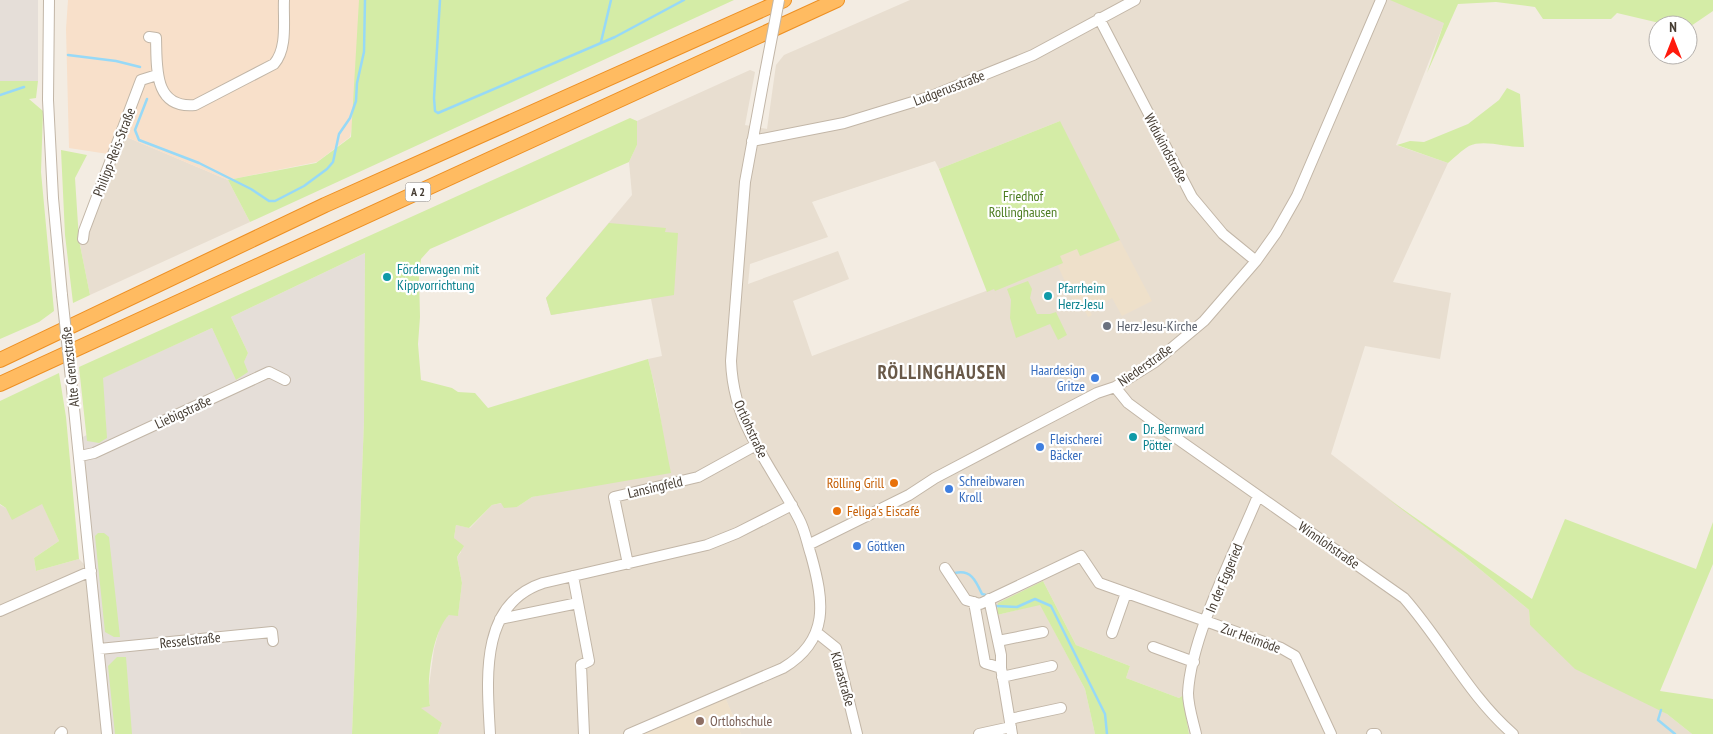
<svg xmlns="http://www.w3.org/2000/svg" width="1713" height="734" font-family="'PT Sans Narrow',sans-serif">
	<rect width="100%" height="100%" fill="#f3ece2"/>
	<path fill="#e8ded0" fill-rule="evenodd" d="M 910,0 L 1395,0 L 1445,21 L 1396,145 L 1448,163 L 1393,282 L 1451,293 L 1440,359 L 1365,346 L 1331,454 L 1464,556 L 1529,610 L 1530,625 L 1667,714 L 1692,734 L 1189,734 L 1185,694 L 1179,698 L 1126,678 L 1130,666 L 1076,645 L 1043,581 L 997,615 L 1040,604 L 1085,689 L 1095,734 L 741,734 L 724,696 L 633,734 L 438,734 L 442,723 L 420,708 L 430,705 L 428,693 L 434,649 L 441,623 L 449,615 L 458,615 L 462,583 L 457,557 L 461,552 L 454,538 L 456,525 L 470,528 L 492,505 L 502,503 L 517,507 L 532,497 L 565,490 L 664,440 L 657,396 L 648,359 L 662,356 L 651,299 L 551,315 L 546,298 L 632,195 L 629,162 L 637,145 L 637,121 L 750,70 L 755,72 L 745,125 L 767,129 L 776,65 L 784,55 ZM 1060,121 L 994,288 L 812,356 L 793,301 L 849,279 L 838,251 L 748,284 L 750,264 L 828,237 L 812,202 L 935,161 L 939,169 Z
		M 117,133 L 228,180 L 250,222 L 90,295 L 79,240 Z
		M 42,503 L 59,541 L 34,558 L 36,571 L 79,559 L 91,571 L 107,734 L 0,734 L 0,505 L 6,508 Z"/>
	<path fill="#f8e0ca" d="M 68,0 L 375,0 L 350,137 L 317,162 L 228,180 L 117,133 L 108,154 L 69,148 L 66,29 Z"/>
	<path fill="#e5ded8" d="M 0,0 L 38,0 L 38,81 L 0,81 Z
		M 365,253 L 364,421 L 352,734 L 108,734 L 79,439 L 106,425 L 102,378 L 212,328 L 236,379 L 248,353 L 231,317 Z"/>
	<path fill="#eee0ca" d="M 1120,240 L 1152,301 L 1122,316 L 1112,298 L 1090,311 L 1092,315 L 1088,317 L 1079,298 L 1073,300 L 1058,266 L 1063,263 L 1060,256 L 1077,248 L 1081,256 Z
		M 724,695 L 741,734 L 633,734 Z"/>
	<path fill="#d4eca6" d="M 359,0 L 734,0 L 250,222 L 228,180 L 316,163 L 351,137 Z
		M 1390,0 L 1713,0 L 1713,11 L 1688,28 L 1688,25 L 1668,25 L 1617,13 L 1611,19 L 1543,19 L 1535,7 L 1496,2 L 1458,4 L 1427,73 L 1444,23 Z
		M 0,81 L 38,81 L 36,98 L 29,99 L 43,111 L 41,172 L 54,311 L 39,322 L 0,339 Z
		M 1507,88 L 1520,94 L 1524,147 C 1508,148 1484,139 1469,146 C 1462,150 1454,158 1448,163 L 1397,145 L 1410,141 L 1424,142 L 1468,124 L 1499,100 Z
		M 630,118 L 637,121 L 637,145 L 629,162 L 430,249 L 421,259 L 419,276 L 420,317 L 418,344 L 421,380 L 452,388 L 458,392 L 475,393 L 488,408 L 648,359 C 658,397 663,435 671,473 L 532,497 L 517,507 L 504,508 L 501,503 L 492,505 L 469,528 L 456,525 L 454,538 L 464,546 L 457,557 L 462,583 L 458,616 L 449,615 C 432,632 426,682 430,706 L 421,708 L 442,723 L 438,734 L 352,734 L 364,421 L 365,253 L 231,317 L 248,353 L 244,362 L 248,372 L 236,380 L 212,328 L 103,378 L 107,438 L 99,443 L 87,441 L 79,367 Z
		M 1060,121 L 1120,240 L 1080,256 L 1077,249 L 1060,256 L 1063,263 L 995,291 L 994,289 L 987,292 L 939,169 Z
		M 61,150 L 87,155 L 75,178 L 79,240 L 90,295 L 73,303 L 65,235 Z
		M 609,223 L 666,228 L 665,232 L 678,233 L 674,295 L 551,315 L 546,298 Z
		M 1028,281 L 1032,289 L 1030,298 L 1037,314 L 1050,314 L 1056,312 L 1067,335 L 1058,340 L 1050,324 L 1016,338 L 1010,318 L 1011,300 L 1007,289 Z
		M 59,373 L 66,417 L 79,559 L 36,571 L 34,558 L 59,541 L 42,504 L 12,520 L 6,508 L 0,504 L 0,401 Z
		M 1384,496 L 1532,599 L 1565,519 L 1696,569 L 1713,522 L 1713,564 L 1660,691 L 1713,699 L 1713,734 L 1692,734 L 1667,714 L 1575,669 L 1530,625 L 1529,610 L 1464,556 Z
		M 98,533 L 104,533 L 109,537 L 120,637 L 114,637 L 105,632 L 95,536 Z
		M 1043,581 L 1076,645 L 1130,666 L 1126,678 L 1179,698 L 1185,694 L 1184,703 L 1189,734 L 1095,734 L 1085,689 L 1040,605 L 997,615 L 998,603 Z
		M 117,657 L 126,657 L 132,734 L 115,734 L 108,666 Z"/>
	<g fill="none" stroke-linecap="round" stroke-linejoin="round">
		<path stroke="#97d9f7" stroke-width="2.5" d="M 440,0 L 434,98 L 435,111 L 438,113 L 615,37 L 684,0
			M 601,42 L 611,0
			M 68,55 L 116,61 L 140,67
			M 0,95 L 24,87
			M 147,99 L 135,130 L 139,140 L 199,163 L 251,189 L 269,201 L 275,201 L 304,186 L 327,169 L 333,162 L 339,134 L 350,118 L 356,101 L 357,83 L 364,52 L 365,0
			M 955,573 C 971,569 976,581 982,594 L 986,595
			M 996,606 L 1017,607 L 1035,599 L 1051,606 L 1105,714 L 1107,734
			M 1661,710 L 1658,720 L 1675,734"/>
		<defs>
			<path id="minor" d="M 49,0 L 48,100 L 53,198 L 62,295
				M 1099,18 L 1192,197 L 1223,234 L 1256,261
				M 149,37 L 156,38 C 157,66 153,109 195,105 L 274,64 C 288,48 283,20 284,0
				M 752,141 L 844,123 L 929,97 L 1033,55 L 1135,0
				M 83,239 L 84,231 L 141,80 L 157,75
				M 71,379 L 107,734
				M 1115,387 L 1128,403 L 1162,428 L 1404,598 C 1443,642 1468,695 1513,734
				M 80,456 L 94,453 L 269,372 L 285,380
				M 808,545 L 909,495 L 935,478 L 1053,416 L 1097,393 L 1115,387 L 1155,362 L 1204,321 L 1256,261 L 1276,233 L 1297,196 L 1381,0
				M 628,564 L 614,497 L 698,477 L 756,445
				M 945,568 L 966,600 L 980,604 L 1081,556 L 1099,583 L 1281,648 L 1295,656 L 1331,734
				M 573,576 L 589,661 L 581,665 L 584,734
				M 989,599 L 1001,655 L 1001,668 L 1012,734
				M 974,602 L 985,663 L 1001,668
				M 0,611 L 91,571
				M 500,619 L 578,603
				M 816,632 L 836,648 L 857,734
				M 1112,633 L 1126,593
				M 998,641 L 1043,632
				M 1153,647 L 1194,662
				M 99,649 L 272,632 L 273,641
				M 1002,677 L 1052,666
				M 1010,719 L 1061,708
				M 60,734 L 62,732
				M 490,734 C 487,679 479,604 543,583 L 707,545 L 737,533 L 792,505
				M 629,734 L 783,668 C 830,640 824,601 811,555 C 807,543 805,530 799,519 C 784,490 765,463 750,433 C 738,410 732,387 731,361 L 745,182 L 765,73
				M 979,734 L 1011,727
				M 1196,734 C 1193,721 1188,706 1188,693 C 1191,635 1236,550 1258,496
				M 1372,734 L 1376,734"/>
			<path id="highway" d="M 0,360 L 325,205 L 784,0
				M 0,384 L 837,0"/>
		</defs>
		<use href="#minor" stroke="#c2b6a7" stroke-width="12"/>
		<use href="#highway" stroke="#ed8f22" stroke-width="16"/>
		<use href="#minor" stroke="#fff" stroke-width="10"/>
		<use href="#highway" stroke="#ffbb61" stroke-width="14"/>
		<defs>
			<path id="minor-bridge" d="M 765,73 L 779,0
				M 62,295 L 71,379"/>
		</defs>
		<use href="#minor-bridge" stroke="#c2b6a7" stroke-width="12" stroke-linecap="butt"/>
		<use href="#minor-bridge" stroke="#fff" stroke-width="10"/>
	</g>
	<g fill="#0f9aa8" stroke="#fff" stroke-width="2">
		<circle cx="387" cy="277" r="5"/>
		<circle cx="1048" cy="296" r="5"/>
		<circle cx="1133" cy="437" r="5"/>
	</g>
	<circle fill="#6b7280" stroke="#fff" stroke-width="2" cx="1107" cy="326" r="5"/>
	<g fill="#3f7fe0" stroke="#fff" stroke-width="2">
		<circle cx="1095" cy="378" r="5"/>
		<circle cx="1040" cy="447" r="5"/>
		<circle cx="949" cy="489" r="5"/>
		<circle cx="857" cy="546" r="5"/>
	</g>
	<g fill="#e8710a" stroke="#fff" stroke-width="2">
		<circle cx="894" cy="483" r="5"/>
		<circle cx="837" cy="511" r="5"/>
	</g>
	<circle fill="#8d6e63" stroke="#fff" stroke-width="2" cx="700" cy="721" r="5"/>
	<g text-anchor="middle" stroke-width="4.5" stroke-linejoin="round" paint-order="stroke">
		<rect fill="#fff" stroke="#7d7670" stroke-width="1" x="405.5" y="182.5" width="25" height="19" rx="4"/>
		<g font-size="12" font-weight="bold" fill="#453c32">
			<text x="418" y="196">A 2</text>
		</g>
		<g font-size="14" fill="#453c32" stroke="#fff">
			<text transform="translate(949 88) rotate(-21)" y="5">Ludgerusstraße</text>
			<text transform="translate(1166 148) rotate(62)" y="5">Widukindstraße</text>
			<text transform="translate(114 152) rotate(-69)" y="5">Philipp-Reis-Straße</text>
			<text transform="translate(1145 365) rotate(-35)" y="5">Niederstraße</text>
			<text transform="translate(70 367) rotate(-96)" y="5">Alte Grenzstraße</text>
			<text transform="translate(183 412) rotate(-25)" y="5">Liebigstraße</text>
			<text transform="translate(751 429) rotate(65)" y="5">Ortlohstraße</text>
			<text transform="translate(655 487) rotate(-13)" y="5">Lansingfeld</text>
			<text transform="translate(1329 545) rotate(35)" y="5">Winnlohstraße</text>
			<text transform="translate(1224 578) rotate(-67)" y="5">In der Eggeried</text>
			<text transform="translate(1251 638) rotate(20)" y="5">Zur Heimöde</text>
			<text transform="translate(190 640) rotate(-6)" y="5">Resselstraße</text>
			<text transform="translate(843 679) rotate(74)" y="5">Klarastraße</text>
		</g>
		<g font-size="14" fill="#4c7c20" stroke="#fff">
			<text x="1023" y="201">Friedhof<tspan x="1023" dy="16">Röllinghausen</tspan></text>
		</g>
		<g font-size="14" fill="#0d838f" stroke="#fff" text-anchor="start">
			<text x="397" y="274">Förderwagen mit<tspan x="397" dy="16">Kippvorrichtung</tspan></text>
			<text x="1058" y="293">Pfarrheim<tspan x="1058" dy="16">Herz-Jesu</tspan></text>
			<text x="1143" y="434">Dr. Bernward<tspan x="1143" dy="16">Pötter</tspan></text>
		</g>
		<g font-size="14" fill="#5b616d" stroke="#fff" text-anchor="start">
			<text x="1117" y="331">Herz-Jesu-Kirche</text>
		</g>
		<g font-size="14" fill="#366cbe" stroke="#fff" text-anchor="start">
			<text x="1085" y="375" text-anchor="end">Haardesign<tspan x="1085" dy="16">Gritze</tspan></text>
			<text x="1050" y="444">Fleischerei<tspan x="1050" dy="16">Bäcker</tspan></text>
			<text x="959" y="486">Schreibwaren<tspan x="959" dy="16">Kroll</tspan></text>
			<text x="867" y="551">Göttken</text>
		</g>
		<g font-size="14" fill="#c56008" stroke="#fff" text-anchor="end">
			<text x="884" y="488">Rölling Grill</text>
			<text x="847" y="516" text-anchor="start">Feliga's Eiscafé</text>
		</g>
		<g font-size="14" fill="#785e54" stroke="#fff" text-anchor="start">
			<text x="710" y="726">Ortlohschule</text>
		</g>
		<g font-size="19" font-weight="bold" letter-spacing="1" fill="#695948" stroke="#fff">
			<text x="942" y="379">RÖLLINGHAUSEN</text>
		</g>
	</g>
	<g transform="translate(1673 40)"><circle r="24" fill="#ffffff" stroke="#b5b1ad"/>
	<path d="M0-4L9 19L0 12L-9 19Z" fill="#ff1a0d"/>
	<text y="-8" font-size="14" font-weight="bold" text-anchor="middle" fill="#453c32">N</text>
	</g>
</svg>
